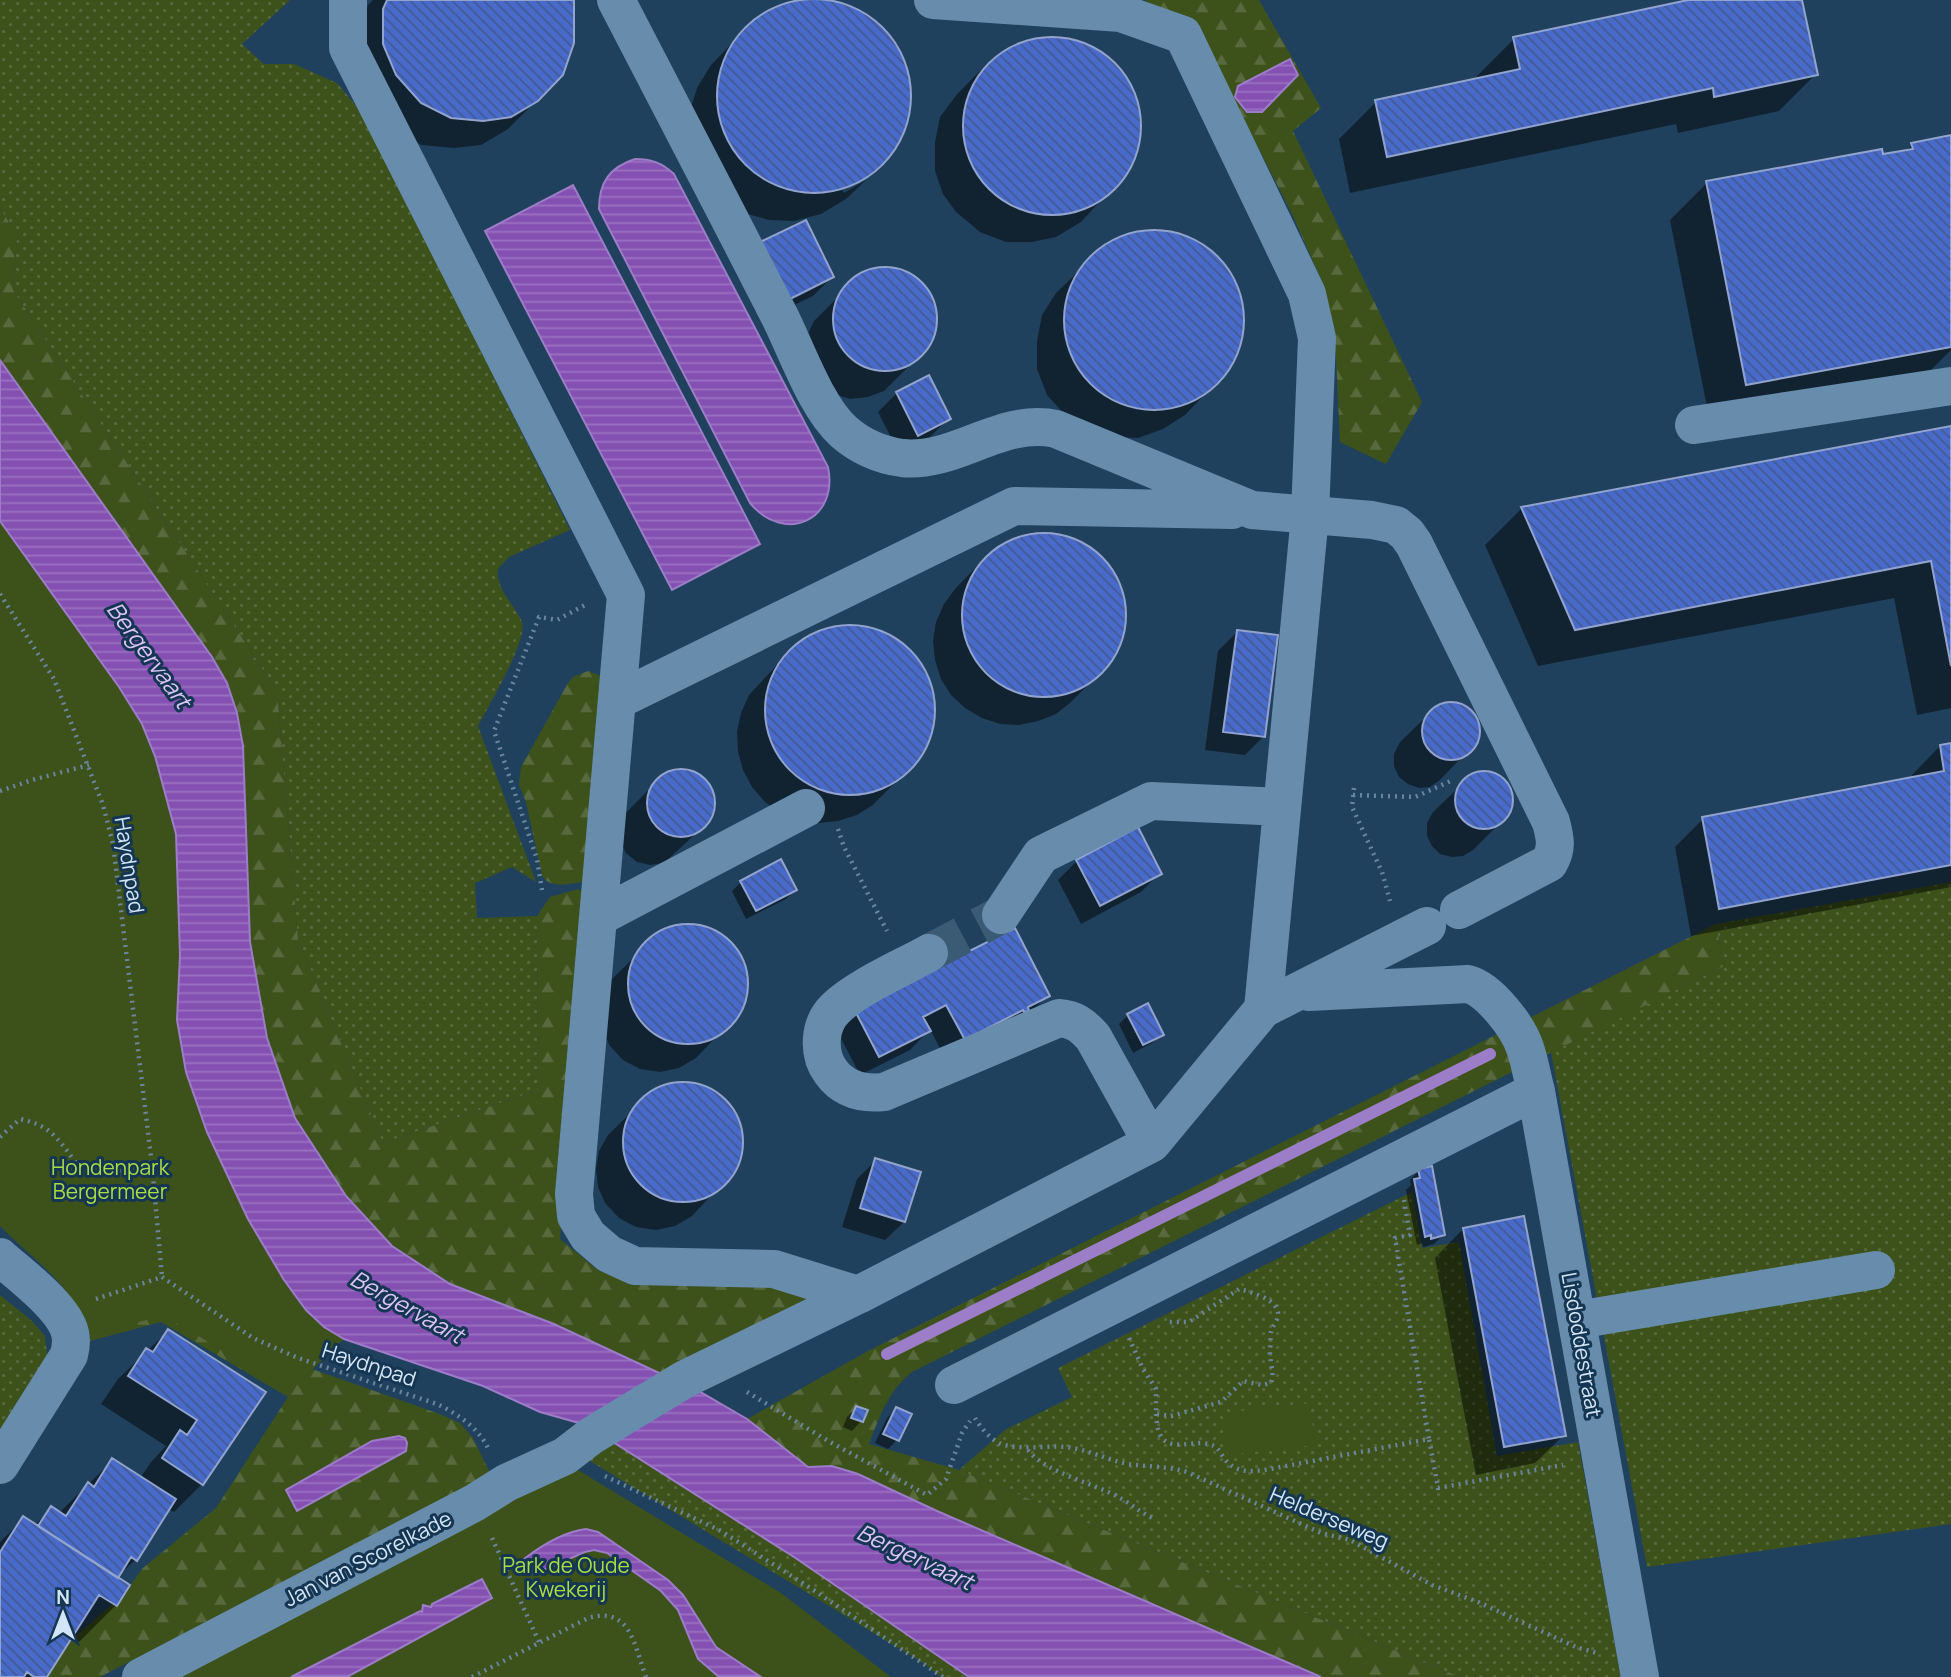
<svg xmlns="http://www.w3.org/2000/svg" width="1951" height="1677" font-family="Manrope,sans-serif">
	<defs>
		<pattern id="grass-dots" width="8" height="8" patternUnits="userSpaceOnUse" patternTransform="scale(1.75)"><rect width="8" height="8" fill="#3d511b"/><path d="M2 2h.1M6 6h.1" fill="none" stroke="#586a3d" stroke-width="1.8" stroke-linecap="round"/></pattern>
		<pattern id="forest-firs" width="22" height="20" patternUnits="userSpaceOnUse" patternTransform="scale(1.75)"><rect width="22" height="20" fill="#3d511b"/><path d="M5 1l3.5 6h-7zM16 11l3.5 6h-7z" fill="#586a3d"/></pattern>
		<pattern id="water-rules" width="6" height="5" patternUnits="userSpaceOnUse" patternTransform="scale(1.75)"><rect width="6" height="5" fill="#8450b2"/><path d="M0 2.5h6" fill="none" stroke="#9a72c1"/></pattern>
		<pattern id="building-back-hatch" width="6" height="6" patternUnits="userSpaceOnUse" patternTransform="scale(1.75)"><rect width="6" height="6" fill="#486acb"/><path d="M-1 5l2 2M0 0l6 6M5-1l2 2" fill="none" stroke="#445991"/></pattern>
	</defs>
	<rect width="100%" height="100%" fill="#20415d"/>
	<path fill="url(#grass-dots)" d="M 0,0 L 290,0 L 242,44 L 264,64 L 294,64 L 337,83 L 363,114 L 570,530 L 509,557 L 498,569 C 495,588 515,605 522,622 C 528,640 488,707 478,726 L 536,882 L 512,867 L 475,883 L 477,918 L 537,916 L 538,1090 L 383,1143 L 298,939 L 277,691 L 13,290 L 17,235 L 0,208 Z
		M 1951,882 L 1951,1524 L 1647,1567 L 1551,1052 L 1724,966 L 1716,924 Z
		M 1412,1192 L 1422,1248 L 1459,1242 L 1497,1456 L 1578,1442 L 1621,1677 L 1460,1677 L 959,1470 L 1005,1430 L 1072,1397 L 1058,1368 Z
		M 0,1295 L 32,1321 L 45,1336 L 48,1361 L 0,1440 Z
		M 609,1439 L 794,1557 L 969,1677 L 941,1677 L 923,1663 L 585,1458 Z"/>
	<path fill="url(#forest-firs)" d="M 1145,0 L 1259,0 L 1321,108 L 1293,131 L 1422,402 L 1386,464 L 1340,442 L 1336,356 L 1320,277 L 1293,216 L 1206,45 Z
		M 0,208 L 17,235 L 13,290 L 277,691 L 298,939 L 383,1143 L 538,1090 L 537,916 L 550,897 L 578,889 L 582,891 L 586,897 L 560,1239 L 599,1271 L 640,1278 L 769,1278 L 831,1299 L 676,1381 L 554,1324 L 450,1284 L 392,1246 L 346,1196 L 295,1118 L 267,1038 L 256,990 L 250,942 L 243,746 L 237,713 L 227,683 L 212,657 L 0,360 Z
		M 588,671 L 601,676 L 584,882 C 570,883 549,890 542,875 L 526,802 L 519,785 L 521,767 L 568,683 L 573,677 Z
		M 1716,924 L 1724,966 L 912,1372 C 888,1391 880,1416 869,1444 L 959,1470 L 1460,1677 L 1321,1677 L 937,1511 L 858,1474 L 832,1466 L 808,1467 L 747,1419 L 868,1351 Z
		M 146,1286 L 312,1369 L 437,1413 L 460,1423 L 473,1438 L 491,1475 L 100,1677 L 28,1677 L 123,1595 L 143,1568 L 216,1508 L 288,1397 L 161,1322 L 90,1341 L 90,1334 L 82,1312 Z"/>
	<path fill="#3d511b" d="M 0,521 L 119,687 L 142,724 L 155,756 L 176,834 L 180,955 L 177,1020 L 186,1072 L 207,1132 L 248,1219 L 284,1280 L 324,1327 L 344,1339 L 292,1389 L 163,1316 L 90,1334 C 73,1285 36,1262 0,1226 Z
		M 1310,1403 L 1315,1445 L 1228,1455 L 1223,1413 Z
		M 568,1464 L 781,1593 L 891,1677 L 171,1677 Z"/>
	<path fill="url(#water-rules)" stroke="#9c7dc7" stroke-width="2" d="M 1290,59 L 1298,75 L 1262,112 L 1247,112 L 1235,97 L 1238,86 Z
		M 635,159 C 652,159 662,163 674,174 L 828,467 C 839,520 785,545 750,503 L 599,209 C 599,182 610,167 635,159 Z
		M 573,185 L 760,544 L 672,590 L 485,231 Z
		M 0,360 L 212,657 L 227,683 L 237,713 L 243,746 L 250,942 L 267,1038 L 295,1118 L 346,1196 L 392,1246 L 450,1284 L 554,1324 L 702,1393 L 747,1419 L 808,1467 L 832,1466 L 858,1474 L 937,1511 L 1321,1677 L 969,1677 L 794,1557 L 586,1425 L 540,1412 L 483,1386 L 344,1339 L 324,1327 L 306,1310 L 284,1280 L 248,1219 L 207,1132 L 186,1072 L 177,1020 L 180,955 L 176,834 L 155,756 L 142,724 L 119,687 L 0,521 Z
		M 399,1436 L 405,1438 L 407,1443 L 406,1451 L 297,1511 L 286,1490 L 372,1441 Z
		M 586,1529 L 598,1532 L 668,1580 L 683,1595 L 716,1647 L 761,1677 L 719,1677 L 698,1659 L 678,1610 L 661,1591 L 607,1553 L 594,1550 L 585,1552 L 534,1574 L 525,1570 L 524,1559 C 542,1545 563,1532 586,1529 Z
		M 482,1579 L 492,1598 L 347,1677 L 291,1677 L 420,1611 L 422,1612 L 423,1605 L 431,1607 L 432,1604 Z"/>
	<path fill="#0007" fill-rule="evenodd" d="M 373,0 L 572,0 L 537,100 L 508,129 L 481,145 L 454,148 L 422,145 L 393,131 L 356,39 L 368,5 Z
		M 1696,0 L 1800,0 L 1816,74 L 1779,111 L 1678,133 L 1676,124 L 1350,193 L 1339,139 L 1376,102 L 1477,80 L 1477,76 L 1514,39 Z
		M 810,1 L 837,4 L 860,12 L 880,26 L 898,51 L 907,72 L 910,99 L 905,126 L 894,150 L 870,175 L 870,173 L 842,190 L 844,193 L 866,180 L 846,199 L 821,214 L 794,221 L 769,220 L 744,213 L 690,111 L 697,88 L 711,65 L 756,19 L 783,6 Z
		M 1065,38 L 1095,49 L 1116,66 L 1135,93 L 1140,114 L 1139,142 L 1130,169 L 1081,222 L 1056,237 L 1032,242 L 1006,242 L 980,232 L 956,212 L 943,194 L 935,171 L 935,142 L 940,117 L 958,93 L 987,64 L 1015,46 L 1041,39 Z
		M 1951,137 L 1951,350 L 1918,383 L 1710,422 L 1670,220 L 1707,183 L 1905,152 L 1912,145 Z
		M 1167,232 L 1189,239 L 1208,249 L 1225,267 L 1237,290 L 1243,318 L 1240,341 L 1229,369 L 1185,415 L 1163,429 L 1138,438 L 1114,437 L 1067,417 L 1047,395 L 1037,369 L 1037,341 L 1042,315 L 1056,293 L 1103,248 L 1123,237 Z
		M 740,264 L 832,277 L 813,296 L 767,318 ZM 811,286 L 811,290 L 779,306 L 777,303 Z
		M 889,269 L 906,274 L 921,284 L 931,298 L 935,315 L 934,333 L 926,349 L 884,391 L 868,397 L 850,399 L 834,394 L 807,336 L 814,321 L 856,279 L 872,271 Z
		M 897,393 L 949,418 L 930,437 L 899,453 L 878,412 Z
		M 1951,428 L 1951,708 L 1917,715 L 1894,598 L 1538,666 L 1485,545 L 1522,508 Z
		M 1035,534 L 1055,535 L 1073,539 L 1090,549 L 1104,561 L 1115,577 L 1122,595 L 1125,614 L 1121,640 L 1112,658 L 1100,673 L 1071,702 L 1056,714 L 1038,721 L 1019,725 L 1000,724 L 982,718 L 965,708 L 951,695 L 941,679 L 935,660 L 933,641 L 936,622 L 944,604 L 955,589 L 984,559 L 999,547 L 1017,538 Z
		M 843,626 L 863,627 L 882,632 L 899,642 L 913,655 L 924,671 L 931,690 L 932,725 L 926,744 L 916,761 L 873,805 L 857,815 L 838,821 L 819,823 L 799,821 L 781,813 L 765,802 L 752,787 L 743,770 L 738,752 L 737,732 L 741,713 L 749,695 L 791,650 L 806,639 L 824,630 Z
		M 1237,632 L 1264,736 L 1245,755 L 1205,750 L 1218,651 Z
		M 1452,703 L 1464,706 L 1474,715 L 1479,727 L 1477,741 L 1440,780 L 1430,787 L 1419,788 L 1408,784 L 1399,777 L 1394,766 L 1394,754 L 1400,742 L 1430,713 L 1439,706 Z
		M 1951,744 L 1951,887 L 1691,936 L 1675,847 L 1703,819 L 1913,779 L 1912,775 L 1940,746 Z
		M 684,770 L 695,774 L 705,780 L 711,791 L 714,802 L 712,814 L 704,826 L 664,863 L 650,865 L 637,862 L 626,853 L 620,842 L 622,817 L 660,778 L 671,772 Z
		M 1485,772 L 1497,776 L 1506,785 L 1511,797 L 1510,810 L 1502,821 L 1473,850 L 1463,856 L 1452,857 L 1440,854 L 1432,846 L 1427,836 L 1427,823 L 1433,812 L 1472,775 Z
		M 1137,830 L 1160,873 L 1141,892 L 1081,924 L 1058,880 L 1077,861 Z
		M 741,882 L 795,890 L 786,899 L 746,919 L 732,891 Z
		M 690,926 L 708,929 L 723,938 L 735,950 L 743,965 L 746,981 L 745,998 L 738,1014 L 696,1058 L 679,1068 L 660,1072 L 640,1069 L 623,1060 L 610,1046 L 602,1029 L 604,994 L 613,978 L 656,936 L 672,928 Z
		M 1048,995 L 1029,1014 L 945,1058 L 930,1029 L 910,1050 L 860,1075 L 834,1025 L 853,1006 Z
		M 1128,1015 L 1161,1034 L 1152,1043 L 1133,1053 L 1119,1024 Z
		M 685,1084 L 703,1087 L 718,1095 L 730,1107 L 738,1122 L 742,1139 L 740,1155 L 734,1171 L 692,1216 L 675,1226 L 656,1230 L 636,1227 L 619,1218 L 605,1203 L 598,1187 L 596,1169 L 599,1151 L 608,1135 L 651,1093 L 667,1086 Z
		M 876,1160 L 904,1222 L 885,1240 L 842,1227 L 857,1179 Z
		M 1419,1171 L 1443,1235 L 1434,1244 L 1423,1247 L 1422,1243 L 1417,1245 L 1406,1190 L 1411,1185 L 1410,1180 Z
		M 1463,1229 L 1564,1435 L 1535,1463 L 1476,1475 L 1435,1258 Z
		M 168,1331 L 264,1392 L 202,1484 L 174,1512 L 168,1509 L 135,1560 L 116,1578 L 128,1586 L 116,1605 L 79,1642 L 70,1637 L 45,1677 L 0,1677 L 0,1542 L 23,1519 L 34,1526 L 52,1508 L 59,1513 L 112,1461 L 140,1478 L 152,1461 L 166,1446 L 101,1404 L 118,1379 Z
		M 856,1408 L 866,1411 L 861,1421 L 852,1431 L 843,1427 L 847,1417 Z
		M 896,1409 L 909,1415 L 897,1440 L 888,1449 L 875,1443 L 887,1418 Z"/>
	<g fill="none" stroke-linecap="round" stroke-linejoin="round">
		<path stroke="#9c7dc7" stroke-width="12" d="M 887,1354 L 1490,1054"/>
	</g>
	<path fill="url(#building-back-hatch)" stroke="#92a4cd" stroke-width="2" d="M717 96a97 97 0 1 1 194 0a97 97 0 1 1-194 0Z
		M 387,0 L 574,0 L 574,43 L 563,75 L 538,101 L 511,117 L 483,121 L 451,118 L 421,103 L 396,75 L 383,44 L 383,9 Z
		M 1688,0 L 1802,0 L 1818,75 L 1714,97 L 1713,88 L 1387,157 L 1375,100 L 1520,69 L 1513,37 Z
		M963 126a89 89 0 1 1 178 0a89 89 0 1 1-178 0Z
		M 1951,135 L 1951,347 L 1746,385 L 1706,181 L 1882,149 L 1883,154 L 1913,149 L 1911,143 Z
		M 806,220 L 834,277 L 786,301 L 758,243 Z
		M1064 320a90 90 0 1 1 180 0a90 90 0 1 1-180 0Z
		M833 319a52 52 0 1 1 104 0a52 52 0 1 1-104 0Z
		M 929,375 L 951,419 L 918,436 L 896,392 Z
		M 1951,426 L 1951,666 L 1931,561 L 1575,630 L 1521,507 Z
		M962 615a82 82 0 1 1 164 0a82 82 0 1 1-164 0Z
		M765 710a85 85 0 1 1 170 0a85 85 0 1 1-170 0Z
		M 1237,630 L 1278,635 L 1265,737 L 1223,732 Z
		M1422 731a29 29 0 1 1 58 0a29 29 0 1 1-58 0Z
		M 1951,743 L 1951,865 L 1719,909 L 1702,817 L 1944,771 L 1940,745 Z
		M647 803a34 34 0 1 1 68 0a34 34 0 1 1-68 0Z
		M1455 800a29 29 0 1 1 58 0a29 29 0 1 1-58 0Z
		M 1138,827 L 1162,874 L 1100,906 L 1076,860 Z
		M 781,859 L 797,890 L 756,911 L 740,881 Z
		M628 984a60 60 0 1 1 120 0a60 60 0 1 1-120 0Z
		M 1015,928 L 1050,996 L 1028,1007 L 1029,1011 L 1024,1012 L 1023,1010 L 965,1040 L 946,1005 L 923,1017 L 931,1031 L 879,1057 L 852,1005 L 906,983 Z
		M 1148,1003 L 1164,1035 L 1143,1045 L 1127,1014 Z
		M623 1142a60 60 0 1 1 120 0a60 60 0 1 1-120 0Z
		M 875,1158 L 921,1172 L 905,1222 L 860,1208 Z
		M 1432,1166 L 1445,1235 L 1431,1239 L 1431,1235 L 1425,1237 L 1414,1179 L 1420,1178 L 1418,1169 Z
		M 1524,1216 L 1566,1436 L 1504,1447 L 1463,1228 Z
		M 168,1329 L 266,1392 L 203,1485 L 162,1458 L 180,1430 L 187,1435 L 197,1420 L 128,1376 L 146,1348 L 153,1352 Z
		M 856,1406 L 868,1410 L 863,1422 L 851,1418 Z
		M 896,1407 L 912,1414 L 899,1441 L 883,1434 Z
		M 112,1458 L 176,1499 L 137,1561 L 131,1557 L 118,1578 L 38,1526 L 51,1506 L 66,1516 L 88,1482 L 94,1487 Z
		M 23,1516 L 130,1585 L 117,1606 L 99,1595 L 47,1677 L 34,1677 L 27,1672 L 24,1677 L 0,1677 L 0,1552 Z"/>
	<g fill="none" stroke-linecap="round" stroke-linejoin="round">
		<path stroke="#3b5a74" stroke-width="38" stroke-dasharray="38 19" stroke-linecap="butt" d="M 929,953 L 1001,915"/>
		<path stroke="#6a859d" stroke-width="4.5" stroke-dasharray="2 5" stroke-linecap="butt" d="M 0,594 L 54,679 L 103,805 L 113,844 L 152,1165 L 162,1277
			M 1354,788 L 1352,807 L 1382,872 L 1390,901
			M 0,791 L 32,780 L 89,765
			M 1353,795 L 1415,797 L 1453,780
			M 838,829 L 844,847 L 887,931
			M 542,890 L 537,859 L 494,731 L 539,617 L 557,620 L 585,605
			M 0,1137 L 20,1119 C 45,1125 52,1131 68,1152 C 72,1157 76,1165 82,1168 C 102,1178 131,1169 152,1165
			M 1404,1200 L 1410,1235 L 1395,1238 L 1429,1439
			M 162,1277 L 253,1338 L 298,1358 L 437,1404 C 458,1414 479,1428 489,1450
			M 96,1299 L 162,1277
			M 1129,1338 L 1143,1369 L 1156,1389 L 1156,1414 L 1171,1416 L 1221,1402 L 1243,1381 L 1262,1385 L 1271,1383 C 1275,1371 1269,1361 1270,1349 C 1271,1344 1270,1337 1271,1332 C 1272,1326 1277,1322 1278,1316 C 1280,1299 1250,1292 1239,1289 L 1189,1322 L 1168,1322
			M 747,1392 L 830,1442 L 927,1495 L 946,1479 L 962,1433 L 970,1421
			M 1156,1414 C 1157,1422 1157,1434 1164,1440 C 1176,1450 1195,1440 1208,1444 C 1218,1446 1219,1451 1224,1458 C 1235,1474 1253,1472 1270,1469 L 1429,1439 L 1438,1488 L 1563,1465
			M 975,1418 C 980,1427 991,1440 1001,1444 C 1025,1451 1043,1445 1066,1447 C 1087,1449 1107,1460 1128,1464 C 1148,1467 1167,1466 1187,1472 L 1321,1533 L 1350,1540 L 1432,1585 L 1478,1602 L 1576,1647 L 1597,1653
			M 1028,1450 C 1045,1473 1095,1483 1122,1499 C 1134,1506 1142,1514 1155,1519
			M 605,1476 L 721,1531 L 815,1591 L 943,1677
			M 492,1538 L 539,1642
			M 472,1677 L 588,1618 C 631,1606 634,1645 646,1677"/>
		<path stroke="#688cac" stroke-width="38" d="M 348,0 L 348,48 L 626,595 L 574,1194 L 576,1216 L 588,1236 L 609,1254 L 635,1266 L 774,1269 L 858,1295
			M 616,0 C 671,106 726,211 780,317 C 797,351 816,407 844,432 C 860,446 881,455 902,458 C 955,464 1001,417 1056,429 L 1252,510 L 1372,520 L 1396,525 L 1407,534 L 1414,544 L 1551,822 C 1555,838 1558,848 1549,863 L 1459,910
			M 933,0 L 1121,13 L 1183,35 L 1307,294 L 1317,338 L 1310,515 L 1263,1009
			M 1694,425 L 1951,386
			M 618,700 L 1014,506 L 1232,510
			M 1001,915 L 1041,855 L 1151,801 L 1282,807
			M 599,917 L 806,808
			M 929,953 C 902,968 858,987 836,1008 C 819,1024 817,1053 831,1072 C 844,1090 864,1094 884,1092 L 1059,1018 C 1074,1019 1082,1025 1093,1037 L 1152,1143
			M 1309,992 L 1468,984 C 1490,990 1518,1027 1525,1048 C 1530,1062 1532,1077 1536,1091 L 1640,1677
			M 0,1257 C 20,1275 64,1307 70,1333 C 72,1341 71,1347 69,1355 L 0,1465
			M 1577,1320 L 1876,1270
			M 954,1385 L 1536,1091
			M 141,1677 L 474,1503 L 506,1483 L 565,1456 L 591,1436 L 685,1379 L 858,1295 L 1152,1143 L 1263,1009 L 1427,926"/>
	</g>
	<g text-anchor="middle" stroke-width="6" stroke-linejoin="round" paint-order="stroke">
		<g font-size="21" fill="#d3e6f8" stroke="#153652">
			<text transform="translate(129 865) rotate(81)" y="7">Haydnpad</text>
			<text transform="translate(1581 1345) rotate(80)" y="7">Lisdoddestraat</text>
			<text transform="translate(369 1365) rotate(18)" y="7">Haydnpad</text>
			<text transform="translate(1329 1518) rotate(23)" y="7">Helderseweg</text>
			<text transform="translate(368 1559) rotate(-27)" y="7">Jan van Scorelkade</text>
		</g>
		<g font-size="21" fill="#a9dd46" stroke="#153652">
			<text x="110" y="1175">Hondenpark<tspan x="110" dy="24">Bergermeer</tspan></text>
			<text x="566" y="1573">Park de Oude<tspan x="566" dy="24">Kwekerij</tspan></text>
		</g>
		<g font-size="23" font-style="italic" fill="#dbc3f5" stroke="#153652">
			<text transform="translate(149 655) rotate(54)" y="8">Bergervaart</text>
			<text transform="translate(407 1307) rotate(29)" y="8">Bergervaart</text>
			<text transform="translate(915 1557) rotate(25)" y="8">Bergervaart</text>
		</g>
	</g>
	<g transform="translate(63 1614)" stroke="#153652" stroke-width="5" paint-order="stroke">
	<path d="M0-5L12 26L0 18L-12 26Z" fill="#d3e6f8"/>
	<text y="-10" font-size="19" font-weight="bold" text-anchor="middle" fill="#d3e6f8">N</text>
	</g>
</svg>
